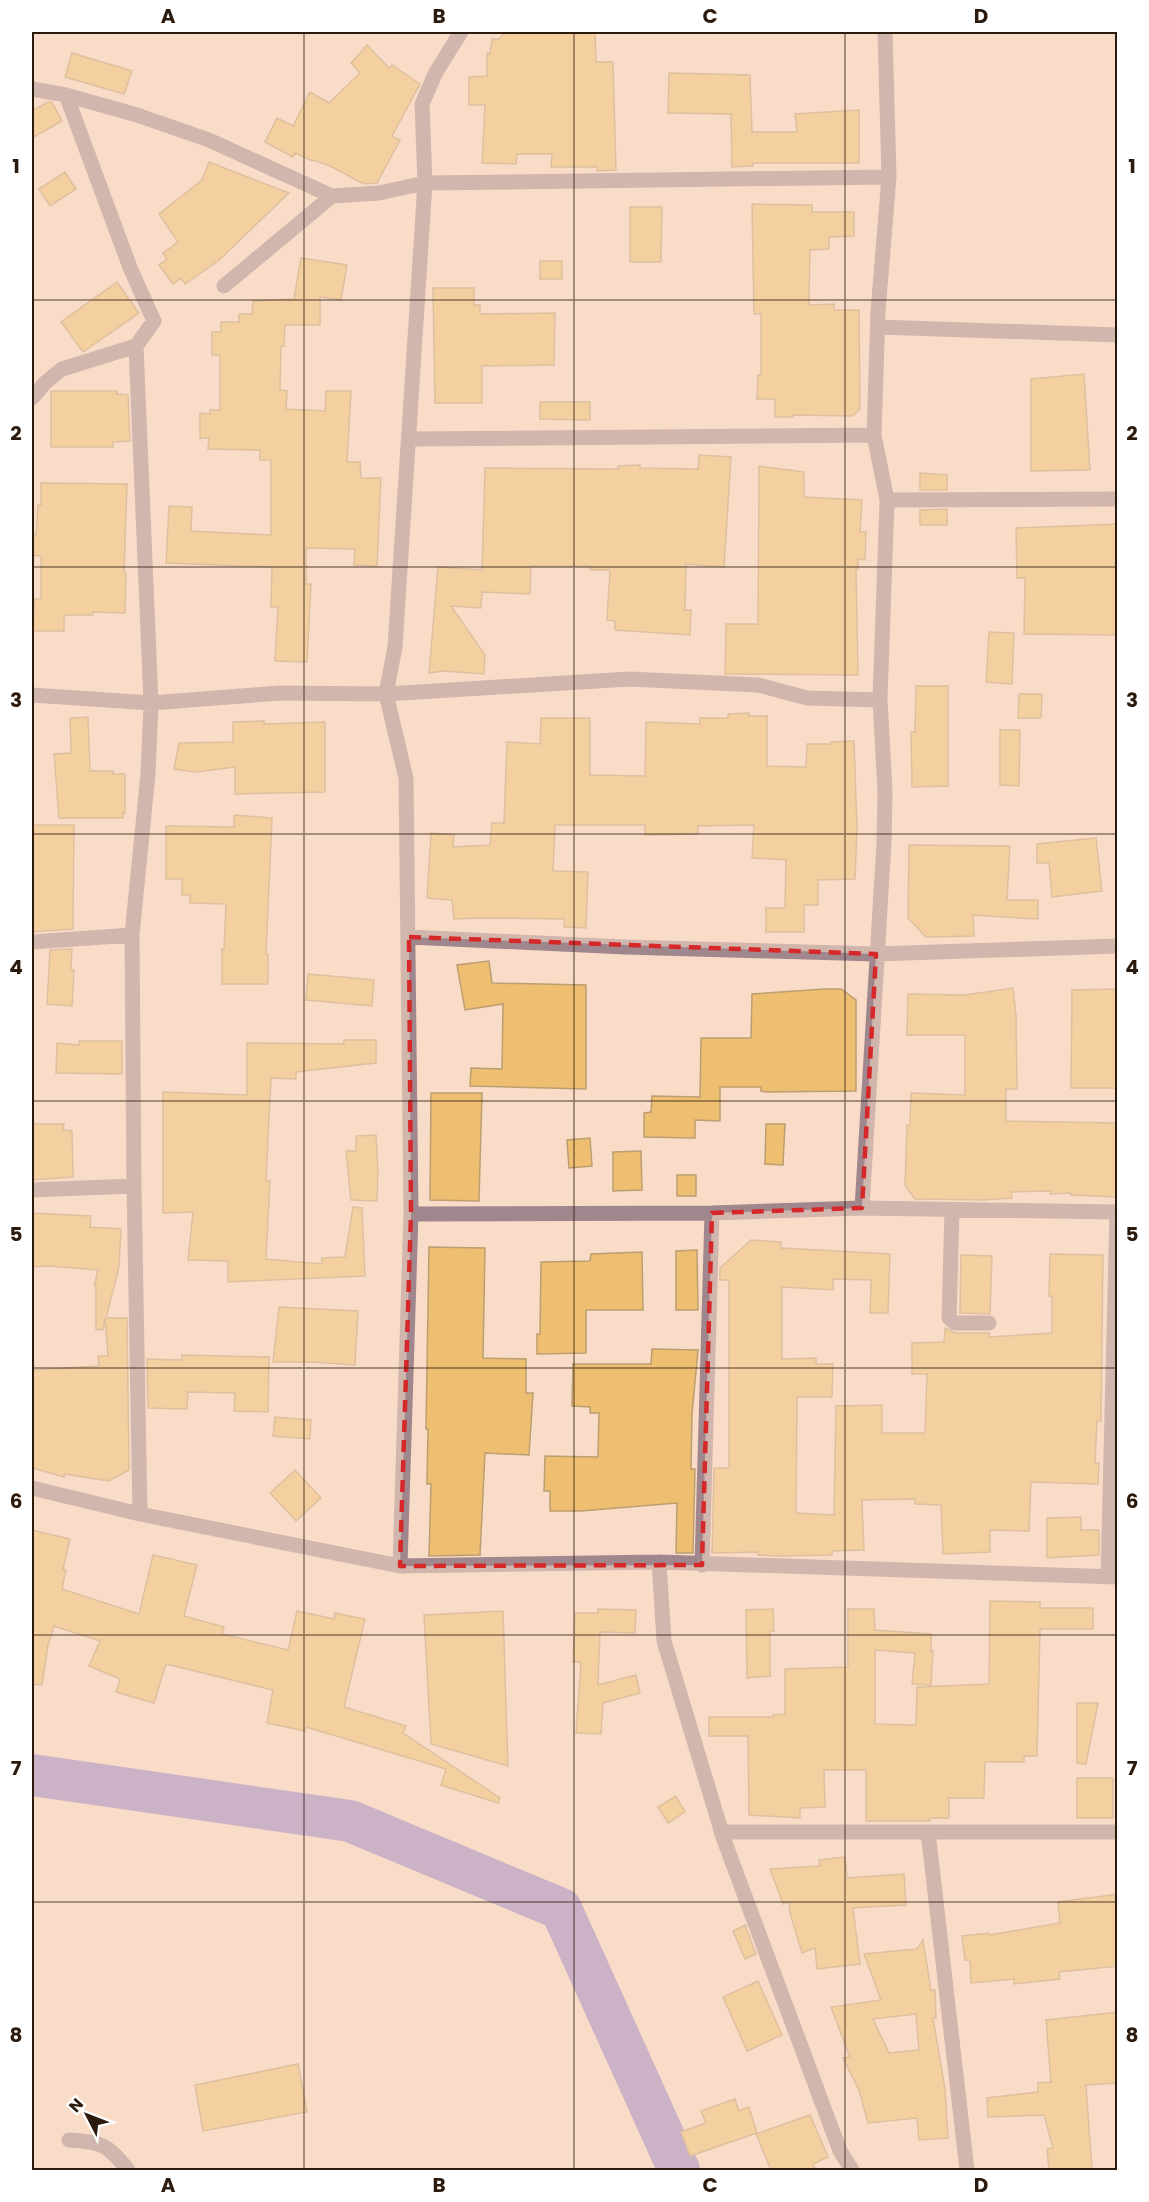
<svg xmlns="http://www.w3.org/2000/svg" width="1149" height="2202" font-family="Poppins,sans-serif">
	<rect width="100%" height="100%" fill="#f9dcc7"/>
	<g fill="none" stroke-linecap="round" stroke-linejoin="round">
		<path stroke="#967ec8" stroke-width="42" d="M 32,1775 L 350,1821 L 561,1909 L 679,2170"/>
	</g>
	<path fill="#eebe71" stroke="#bc9e71" stroke-width="1.5" fill-rule="evenodd" d="M 505,32 L 595,32 L 596,62 L 613,62 L 616,170 L 597,171 L 597,167 L 551,167 L 552,154 L 517,154 L 516,164 L 482,163 L 485,105 L 469,105 L 469,77 L 487,76 L 487,53 L 490,54 L 492,39 L 499,39 Z
		M 367,45 L 389,68 L 392,65 L 420,84 L 392,136 L 400,140 L 377,183 L 364,184 L 330,166 L 314,160 L 313,161 L 295,153 L 293,157 L 265,142 L 277,118 L 293,126 L 310,92 L 329,103 L 360,73 L 351,63 Z
		M 72,53 L 132,71 L 124,94 L 65,77 Z
		M 669,73 L 750,75 L 752,132 L 797,132 L 795,114 L 859,110 L 859,163 L 752,163 L 753,166 L 732,167 L 731,114 L 668,113 Z
		M 48,102 L 52,102 L 62,121 L 32,138 L 32,111 Z
		M 209,162 L 289,193 L 218,261 L 185,284 L 181,278 L 173,284 L 159,265 L 167,259 L 163,253 L 178,242 L 159,214 L 202,180 Z
		M 65,172 L 76,189 L 50,206 L 39,189 Z
		M 752,204 L 812,205 L 812,212 L 854,212 L 854,236 L 829,237 L 829,249 L 810,250 L 809,305 L 834,304 L 834,310 L 859,310 L 860,409 L 853,416 L 793,415 L 793,417 L 775,417 L 775,399 L 757,399 L 758,375 L 761,375 L 761,314 L 754,314 Z
		M 630,207 L 662,207 L 661,262 L 630,262 Z
		M 301,258 L 347,265 L 341,300 L 320,297 L 320,325 L 285,325 L 284,346 L 281,346 L 280,390 L 287,391 L 286,409 L 325,411 L 326,391 L 351,391 L 347,462 L 360,462 L 361,478 L 381,478 L 377,566 L 354,565 L 355,549 L 306,548 L 306,584 L 311,584 L 307,662 L 275,661 L 278,607 L 271,607 L 272,567 L 166,563 L 169,506 L 192,507 L 191,531 L 271,535 L 271,460 L 260,460 L 260,450 L 208,449 L 209,438 L 200,438 L 200,413 L 210,414 L 210,410 L 220,410 L 220,355 L 212,355 L 212,332 L 221,332 L 221,322 L 239,322 L 239,314 L 252,314 L 253,301 L 294,299 Z
		M 540,261 L 562,261 L 562,279 L 540,279 Z
		M 117,282 L 139,313 L 83,352 L 61,322 Z
		M 433,288 L 474,288 L 474,305 L 480,305 L 480,314 L 555,313 L 554,365 L 482,366 L 482,403 L 435,403 Z
		M 1084,374 L 1090,470 L 1031,471 L 1031,379 Z
		M 51,391 L 117,391 L 117,394 L 128,395 L 130,441 L 113,442 L 113,447 L 51,447 Z
		M 540,402 L 590,402 L 590,420 L 540,419 Z
		M 699,455 L 731,457 L 724,567 L 686,564 L 685,610 L 691,610 L 690,635 L 615,630 L 615,621 L 607,620 L 610,570 L 590,570 L 590,566 L 531,566 L 530,594 L 482,592 L 481,608 L 451,606 L 485,655 L 484,674 L 443,671 L 429,673 L 438,567 L 482,570 L 485,468 L 619,469 L 618,466 L 640,465 L 640,468 L 698,469 Z
		M 759,466 L 804,472 L 804,497 L 862,500 L 860,532 L 866,532 L 865,560 L 858,559 L 858,569 L 856,569 L 858,675 L 725,674 L 726,624 L 758,624 Z
		M 920,473 L 947,475 L 947,490 L 920,490 Z
		M 41,483 L 127,484 L 124,572 L 126,573 L 125,613 L 93,612 L 93,615 L 64,615 L 64,631 L 33,631 L 34,599 L 41,599 L 41,556 L 32,555 L 32,549 L 33,535 L 36,535 L 38,505 L 41,505 Z
		M 947,509 L 947,525 L 920,525 L 920,510 Z
		M 1118,524 L 1118,635 L 1024,634 L 1025,578 L 1017,578 L 1016,528 Z
		M 989,632 L 1014,633 L 1012,684 L 986,682 Z
		M 916,686 L 948,686 L 948,786 L 912,787 L 911,732 L 915,732 Z
		M 1019,694 L 1042,694 L 1041,718 L 1018,718 Z
		M 749,713 L 749,716 L 767,716 L 767,766 L 806,767 L 807,744 L 831,744 L 831,742 L 854,741 L 857,826 L 855,879 L 818,880 L 818,905 L 804,905 L 804,932 L 766,932 L 766,908 L 785,908 L 786,860 L 752,858 L 754,825 L 698,826 L 698,834 L 645,835 L 645,825 L 555,825 L 553,871 L 588,872 L 586,928 L 564,927 L 565,919 L 477,918 L 454,919 L 452,900 L 427,898 L 431,833 L 454,835 L 453,847 L 490,845 L 492,823 L 504,823 L 507,742 L 540,744 L 541,718 L 590,718 L 590,775 L 645,776 L 646,722 L 700,724 L 700,718 L 728,718 L 728,714 Z
		M 88,717 L 90,771 L 113,771 L 113,774 L 125,774 L 125,813 L 123,813 L 123,818 L 59,818 L 54,754 L 71,753 L 70,718 Z
		M 264,721 L 264,724 L 325,722 L 325,792 L 235,794 L 235,767 L 196,772 L 174,769 L 179,743 L 233,742 L 233,722 Z
		M 1000,730 L 1020,730 L 1019,786 L 1000,785 Z
		M 234,815 L 272,818 L 266,954 L 268,954 L 268,984 L 222,984 L 222,949 L 224,949 L 226,904 L 190,903 L 190,895 L 182,895 L 182,879 L 166,879 L 166,826 L 234,827 Z
		M 32,825 L 74,825 L 73,929 L 32,932 Z
		M 1096,838 L 1102,891 L 1052,897 L 1049,863 L 1037,863 L 1037,844 Z
		M 909,845 L 1010,846 L 1007,900 L 1038,900 L 1038,919 L 973,915 L 974,936 L 926,937 L 908,918 Z
		M 72,949 L 71,969 L 74,970 L 72,1006 L 47,1004 L 50,950 Z
		M 489,961 L 492,983 L 586,985 L 586,1089 L 470,1086 L 471,1068 L 502,1069 L 503,1004 L 465,1010 L 457,965 Z
		M 308,974 L 374,980 L 372,1006 L 306,1000 Z
		M 1013,988 L 1016,1015 L 1017,1089 L 1006,1089 L 1006,1121 L 1118,1123 L 1118,1197 L 1071,1195 L 1071,1193 L 1050,1194 L 1050,1191 L 1011,1192 L 1012,1198 L 984,1200 L 915,1199 L 905,1186 L 907,1125 L 910,1125 L 911,1093 L 965,1095 L 965,1035 L 907,1035 L 908,994 L 965,995 Z
		M 825,989 L 841,989 L 856,1000 L 856,1091 L 767,1092 L 761,1091 L 761,1087 L 720,1087 L 720,1121 L 695,1120 L 695,1138 L 644,1137 L 644,1113 L 651,1112 L 652,1096 L 700,1097 L 701,1038 L 751,1038 L 752,994 Z
		M 1118,989 L 1118,1088 L 1071,1088 L 1072,990 Z
		M 344,1040 L 376,1040 L 376,1063 L 296,1072 L 296,1079 L 271,1078 L 266,1181 L 270,1181 L 266,1259 L 322,1264 L 322,1258 L 345,1257 L 353,1207 L 362,1208 L 365,1276 L 228,1282 L 228,1261 L 188,1260 L 193,1212 L 163,1213 L 163,1092 L 247,1095 L 247,1043 L 344,1044 Z
		M 79,1041 L 122,1041 L 122,1074 L 56,1073 L 57,1043 L 79,1045 Z
		M 431,1093 L 482,1093 L 479,1201 L 430,1200 Z
		M 32,1124 L 64,1124 L 63,1130 L 72,1131 L 73,1177 L 32,1180 Z
		M 766,1124 L 785,1124 L 783,1165 L 765,1164 Z
		M 376,1135 L 378,1169 L 377,1201 L 351,1200 L 346,1151 L 356,1151 L 356,1136 Z
		M 590,1138 L 592,1166 L 569,1168 L 567,1140 Z
		M 641,1151 L 642,1190 L 613,1191 L 613,1152 Z
		M 677,1175 L 696,1175 L 696,1196 L 677,1196 Z
		M 32,1213 L 91,1216 L 90,1227 L 121,1229 L 119,1267 L 106,1318 L 127,1318 L 129,1467 L 129,1470 L 109,1481 L 64,1474 L 64,1477 L 32,1468 L 32,1370 L 99,1366 L 98,1356 L 108,1356 L 105,1319 L 103,1330 L 96,1329 L 96,1286 L 94,1286 L 98,1270 L 49,1266 L 32,1267 Z
		M 751,1240 L 781,1242 L 781,1248 L 890,1254 L 888,1313 L 870,1313 L 871,1280 L 833,1279 L 833,1290 L 782,1287 L 782,1359 L 816,1358 L 816,1364 L 833,1364 L 832,1397 L 797,1397 L 796,1513 L 834,1515 L 836,1406 L 882,1405 L 882,1433 L 925,1433 L 927,1374 L 912,1374 L 912,1343 L 944,1342 L 945,1328 L 955,1333 L 989,1333 L 989,1337 L 1052,1333 L 1052,1296 L 1049,1296 L 1050,1254 L 1103,1255 L 1101,1421 L 1097,1421 L 1095,1463 L 1099,1463 L 1098,1484 L 1031,1482 L 1029,1531 L 990,1530 L 990,1552 L 943,1554 L 941,1505 L 915,1504 L 915,1499 L 862,1500 L 864,1550 L 832,1551 L 832,1555 L 778,1556 L 758,1555 L 758,1552 L 712,1553 L 714,1468 L 729,1468 L 729,1280 L 720,1280 L 720,1268 Z
		M 429,1247 L 485,1248 L 483,1358 L 526,1359 L 526,1393 L 533,1393 L 529,1455 L 485,1453 L 480,1555 L 429,1556 L 431,1484 L 427,1484 L 428,1429 L 426,1429 Z
		M 697,1250 L 698,1310 L 676,1310 L 676,1251 Z
		M 642,1252 L 643,1310 L 586,1310 L 586,1353 L 537,1354 L 537,1334 L 540,1334 L 541,1262 L 590,1261 L 591,1254 Z
		M 961,1255 L 992,1256 L 990,1314 L 960,1313 Z
		M 279,1307 L 358,1311 L 355,1365 L 311,1362 L 273,1362 Z
		M 652,1349 L 698,1350 L 692,1414 L 691,1469 L 695,1469 L 693,1553 L 676,1553 L 677,1503 L 581,1511 L 550,1511 L 550,1491 L 544,1491 L 545,1456 L 598,1457 L 599,1413 L 590,1413 L 590,1407 L 572,1406 L 573,1364 L 651,1364 Z
		M 182,1355 L 269,1357 L 268,1412 L 234,1411 L 235,1393 L 188,1392 L 187,1409 L 148,1408 L 147,1359 L 182,1360 Z
		M 275,1417 L 311,1420 L 310,1439 L 273,1436 Z
		M 295,1470 L 321,1498 L 296,1521 L 270,1493 Z
		M 1081,1517 L 1081,1530 L 1099,1530 L 1099,1555 L 1047,1558 L 1047,1518 Z
		M 32,1530 L 70,1539 L 63,1569 L 66,1570 L 62,1589 L 139,1614 L 153,1555 L 197,1565 L 184,1616 L 224,1627 L 222,1634 L 288,1650 L 297,1611 L 334,1619 L 335,1613 L 365,1619 L 344,1707 L 406,1726 L 403,1733 L 500,1798 L 498,1803 L 441,1785 L 446,1769 L 306,1727 L 305,1731 L 267,1723 L 273,1690 L 166,1664 L 154,1703 L 116,1692 L 120,1679 L 89,1666 L 100,1641 L 54,1626 L 48,1645 L 42,1685 L 32,1684 Z
		M 990,1601 L 1040,1602 L 1040,1608 L 1093,1608 L 1093,1629 L 1040,1629 L 1037,1756 L 1024,1756 L 1024,1762 L 985,1762 L 984,1798 L 949,1798 L 949,1818 L 930,1818 L 930,1821 L 866,1821 L 866,1770 L 824,1770 L 825,1807 L 800,1808 L 800,1818 L 749,1815 L 748,1736 L 709,1736 L 709,1717 L 773,1717 L 773,1715 L 785,1714 L 785,1669 L 848,1667 L 848,1609 L 874,1609 L 875,1630 L 931,1634 L 931,1651 L 933,1651 L 931,1685 L 912,1684 L 915,1653 L 875,1650 L 875,1724 L 916,1725 L 917,1687 L 989,1684 Z
		M 598,1609 L 636,1610 L 635,1633 L 600,1632 L 598,1685 L 636,1675 L 640,1693 L 603,1703 L 601,1734 L 576,1733 L 581,1662 L 573,1662 L 575,1613 L 598,1613 Z
		M 773,1609 L 774,1631 L 770,1631 L 770,1676 L 747,1678 L 746,1610 Z
		M 503,1611 L 508,1766 L 431,1744 L 424,1615 Z
		M 1077,1703 L 1098,1703 L 1086,1764 L 1077,1763 Z
		M 1077,1778 L 1113,1778 L 1113,1818 L 1077,1818 Z
		M 676,1796 L 685,1812 L 668,1823 L 658,1807 Z
		M 845,1857 L 847,1878 L 904,1874 L 906,1905 L 853,1908 L 860,1964 L 817,1969 L 815,1948 L 802,1953 L 790,1913 L 789,1902 L 783,1904 L 770,1869 L 820,1866 L 819,1860 Z
		M 1118,1894 L 1118,1966 L 1059,1972 L 1060,1979 L 1014,1984 L 1014,1979 L 971,1983 L 970,1960 L 965,1960 L 962,1936 L 989,1933 L 989,1935 L 1060,1923 L 1058,1902 Z
		M 745,1925 L 756,1954 L 745,1959 L 733,1931 Z
		M 923,1940 L 931,1990 L 935,1990 L 936,2018 L 933,2018 L 945,2089 L 948,2138 L 919,2140 L 917,2118 L 868,2123 L 859,2090 L 843,2058 L 850,2057 L 831,2007 L 881,2000 L 864,1954 L 917,1949 ZM 916,2014 L 919,2050 L 889,2053 L 873,2019 Z
		M 758,1981 L 782,2035 L 747,2051 L 723,1997 Z
		M 1118,2012 L 1118,2083 L 1086,2085 L 1092,2170 L 1049,2170 L 1047,2149 L 1053,2148 L 1044,2115 L 988,2117 L 987,2098 L 1038,2092 L 1038,2083 L 1051,2082 L 1046,2020 Z
		M 298,2064 L 307,2112 L 203,2131 L 195,2085 Z
		M 735,2099 L 739,2111 L 749,2107 L 757,2133 L 690,2156 L 681,2132 L 706,2123 L 701,2111 Z
		M 810,2115 L 828,2157 L 813,2164 L 816,2170 L 771,2170 L 756,2134 Z"/>
	<g fill="none" stroke-linecap="round" stroke-linejoin="round">
		<path stroke="#a0878e" stroke-width="15" d="M 32,89 L 66,95 L 131,270 L 154,321 L 136,346 L 62,369 L 46,382 L 32,398
			M 66,95 L 137,115 L 209,140 L 332,196
			M 224,286 L 332,196 L 379,193 L 425,183 L 422,104 L 436,72 L 461,32
			M 878,327 L 1118,335
			M 136,346 L 151,703 L 148,774 L 132,935 L 134,1186 L 140,1514
			M 409,439 L 874,435
			M 887,500 L 1118,499
			M 32,695 L 151,703 L 280,693 L 386,694 L 629,679 L 758,685 L 807,698 L 880,700
			M 409,937 L 625,947 L 876,954 L 1118,946
			M 32,942 L 132,935
			M 32,1190 L 134,1186
			M 862,1208 L 884,843 L 885,791 L 880,700 L 887,500 L 874,435 L 878,311 L 889,177 L 885,32
			M 952,1210 L 949,1318 L 955,1323 L 989,1323
			M 411,1214 L 712,1213 L 862,1208 L 1118,1212
			M 32,1488 L 140,1514 L 400,1566 L 659,1562 L 1118,1577
			M 659,1562 L 664,1641 L 724,1840 L 840,2151 L 852,2170
			M 702,1565 L 712,1213
			M 400,1566 L 411,1214 L 406,778 L 386,694 L 395,647 L 425,183 L 889,177
			M 1108,1576 L 1117,1212
			M 721,1832 L 1118,1832
			M 928,1832 L 967,2170
			M 69,2140 C 102,2142 107,2144 128,2170"/>
	</g>
	<path d="M0 0H1149V2202H0ZM 409,937 L 876,954 L 862,1208 L 712,1213 L 702,1565 L 400,1566 L 411,1214 Z" fill="#f9dcc7" fill-opacity=".55" fill-rule="evenodd"/>
	<path fill="none" stroke="#d62828" stroke-width="4.5" stroke-dasharray="12 8" stroke-linejoin="round" d="M 409,937 L 876,954 L 862,1208 L 712,1213 L 702,1565 L 400,1566 L 411,1214 Z"/>
	<path fill="none" stroke="#2c1b0d" stroke-width="1.5" stroke-opacity="0.55" d="M 304,32 L 304,2170M 574,32 L 574,2170M 845,32 L 845,2170M 32,300 L 1118,300M 32,567 L 1118,567M 32,834 L 1118,834M 32,1101 L 1118,1101M 32,1368 L 1118,1368M 32,1635 L 1118,1635M 32,1902 L 1118,1902"/>
	<rect width="1149" height="2202" fill="none" stroke="#ffffff" stroke-width="66"/>
	<g transform="translate(87 2115) rotate(312)" stroke="#ffffff" stroke-width="4.5" paint-order="stroke">
	<path d="M0-4.5L10 22L0 15L-10 22Z" fill="#2c1b0d"/>
	<text y="-9" font-size="16" font-weight="bold" text-anchor="middle" fill="#2c1b0d">N</text>
	</g>
	<rect x="33" y="33" width="1083" height="2136" fill="none" stroke="#2c1b0d" stroke-width="2"/>
	<g font-size="20" text-anchor="middle" font-weight="bold" fill="#2c1b0d">
		<text x="168" y="23">A</text>
		<text x="439" y="23">B</text>
		<text x="710" y="23">C</text>
		<text x="981" y="23">D</text>
		<text x="16" y="173">1</text>
		<text x="1132" y="173">1</text>
		<text x="16" y="440">2</text>
		<text x="1132" y="440">2</text>
		<text x="16" y="707">3</text>
		<text x="1132" y="707">3</text>
		<text x="16" y="974">4</text>
		<text x="1132" y="974">4</text>
		<text x="16" y="1241">5</text>
		<text x="1132" y="1241">5</text>
		<text x="16" y="1508">6</text>
		<text x="1132" y="1508">6</text>
		<text x="16" y="1775">7</text>
		<text x="1132" y="1775">7</text>
		<text x="16" y="2042">8</text>
		<text x="1132" y="2042">8</text>
		<text x="168" y="2192">A</text>
		<text x="439" y="2192">B</text>
		<text x="710" y="2192">C</text>
		<text x="981" y="2192">D</text>
	</g>
</svg>
